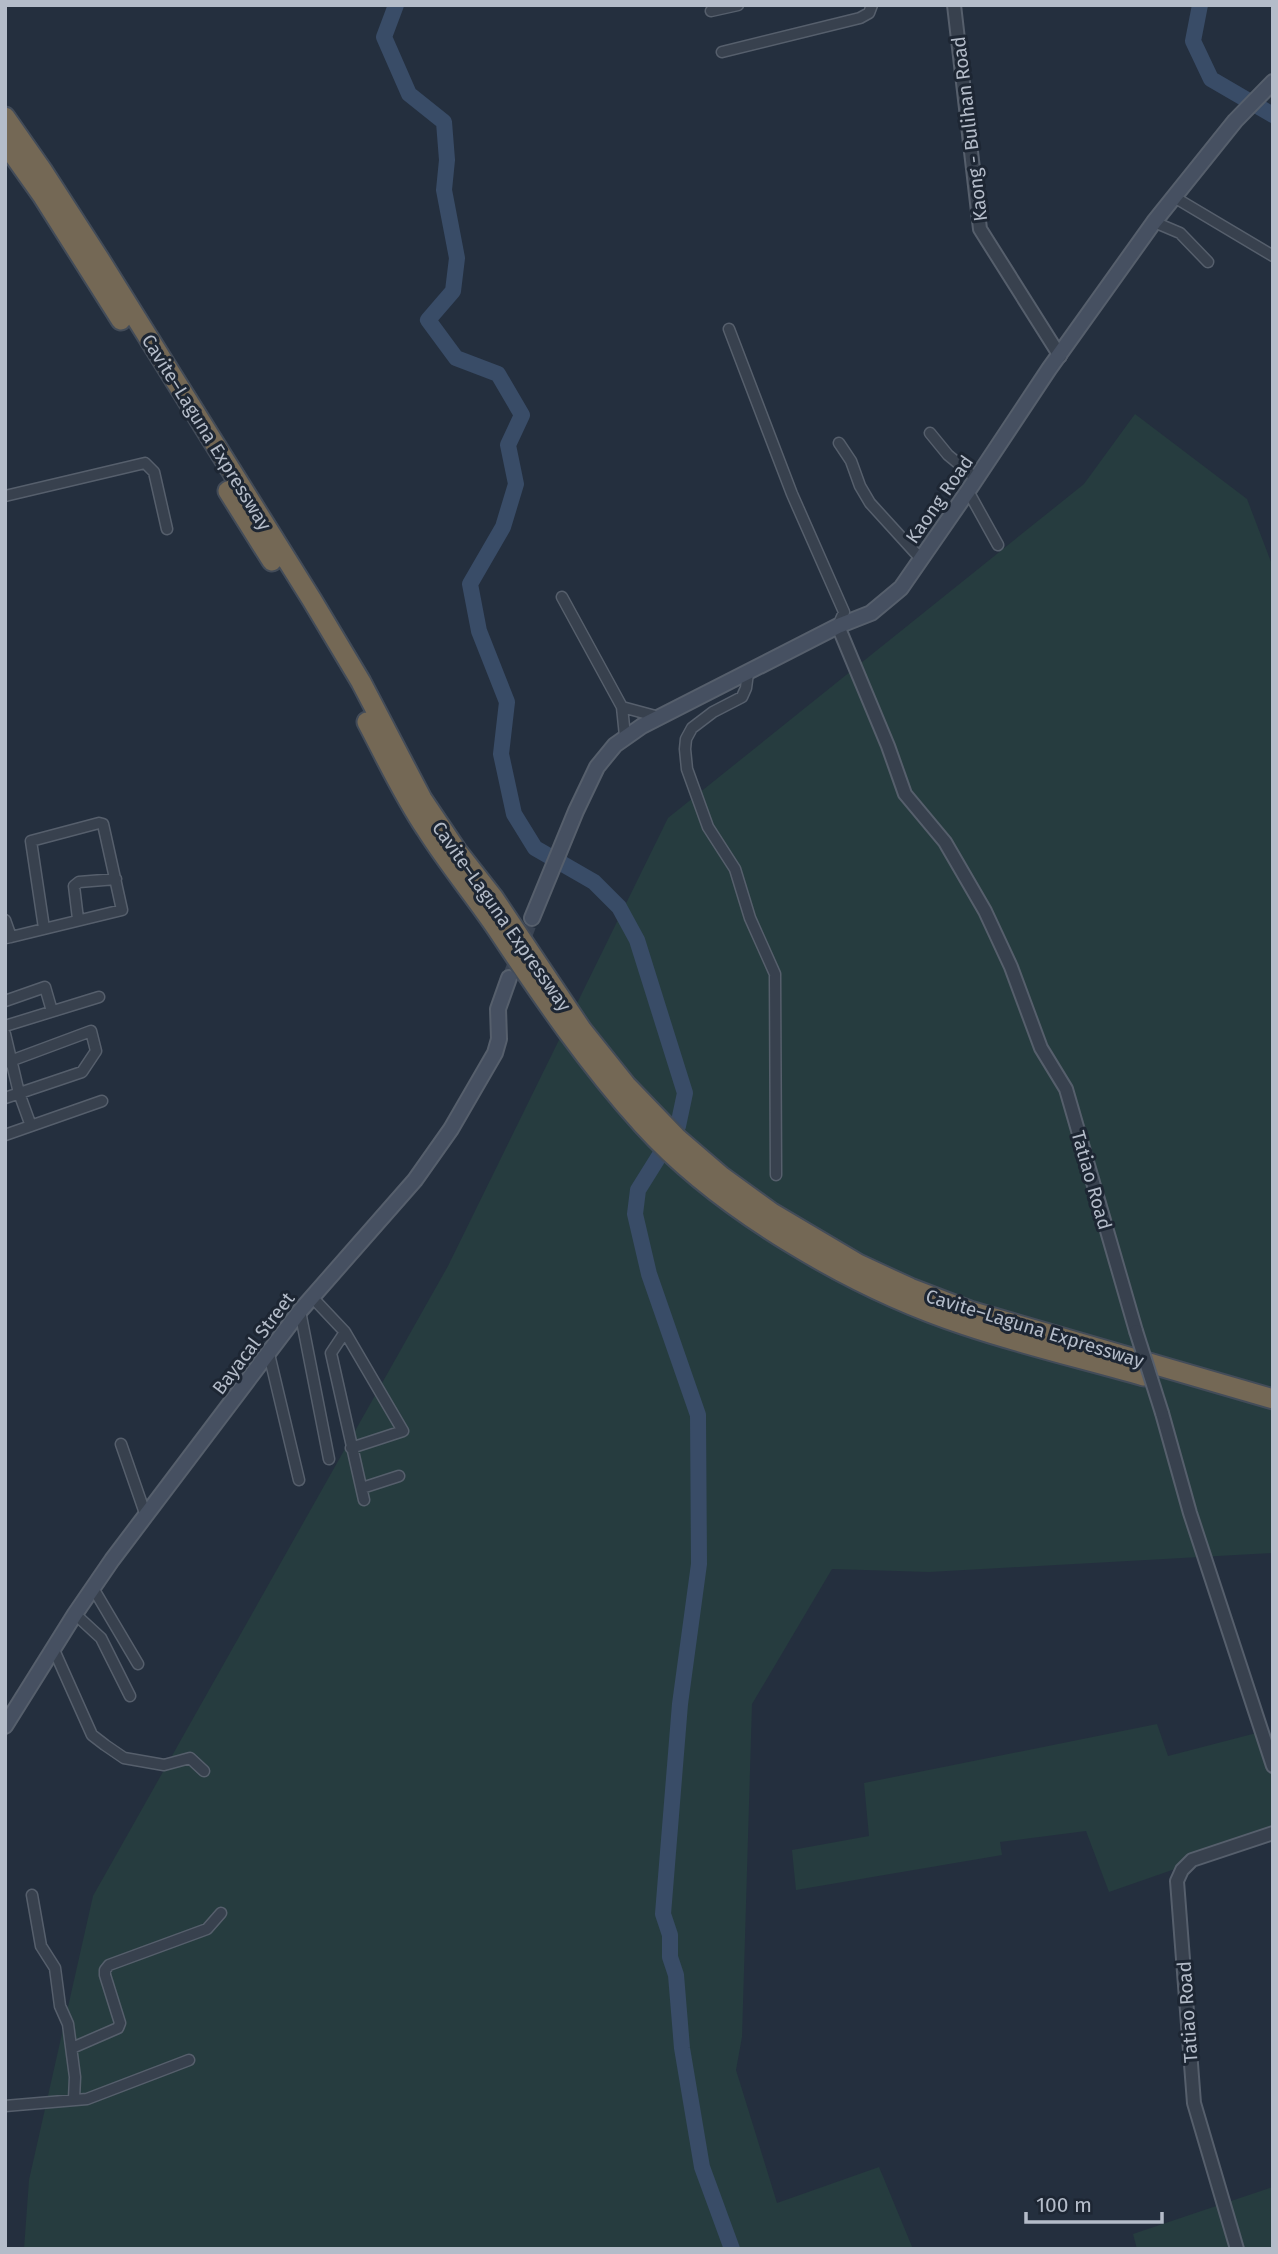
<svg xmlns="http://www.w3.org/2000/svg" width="1278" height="2254" font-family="'Fira Sans',sans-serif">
	<rect width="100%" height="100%" fill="#242f3e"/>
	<path fill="#263c3f" d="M 1135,414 L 1247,499 L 1273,567 L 1273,1553 L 929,1572 L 832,1569 L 752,1704 L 742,2037 L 736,2070 L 777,2203 L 879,2167 L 913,2249 L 24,2249 L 29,2180 L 93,1896 L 448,1266 L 668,818 L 1084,484 Z
		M 1157,1724 L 1168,1756 L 1268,1730 L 1273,1743 L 1273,1835 L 1109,1892 L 1086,1831 L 1000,1842 L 1002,1855 L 796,1890 L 792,1850 L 869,1836 L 864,1783 Z
		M 1273,2187 L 1273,2249 L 1137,2249 L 1133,2234 Z"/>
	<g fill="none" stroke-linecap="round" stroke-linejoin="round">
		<path stroke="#394c67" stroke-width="16" d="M 396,5 L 384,37 L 409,94 L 444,122 L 447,160 L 444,190 L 457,258 L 453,291 L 428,320 L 456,358 L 498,374 L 522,415 L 508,445 L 516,484 L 503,527 L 470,584 L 479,631 L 507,702 L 501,754 L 514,814 L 535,848 L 594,882 L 619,907 L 637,940 L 685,1093 L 678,1126 L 638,1190 L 635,1214 L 649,1274 L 698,1415 L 699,1564 L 680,1704 L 663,1914 L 670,1935 L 670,1957 L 676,1975 L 682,2048 L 702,2167 L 732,2249
			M 1200,5 L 1193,41 L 1211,79 L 1273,115"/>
		<path stroke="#3a4453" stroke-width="14" stroke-dasharray="14 7" stroke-linecap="butt" d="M 509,978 L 532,918"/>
		<defs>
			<path id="minor" d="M 711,11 L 738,5
				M 722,52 L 860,18 L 869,13 L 872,5
				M 1174,197 L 1273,256
				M 1154,222 L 1180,233 L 1208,262
				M 729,329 L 792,494 L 844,612 L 838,626
				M 930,433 L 948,455 L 977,479
				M 839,443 L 851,461 L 860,486 L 870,503 L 921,559
				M 968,491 L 998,545
				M 5,496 L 145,463 L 154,472 L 167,529
				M 562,597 L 622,707 L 625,736
				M 748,673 L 746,688 L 742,697 L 713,712 L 692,728 L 686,739 L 685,749 L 687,769 L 708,827 L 735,869 L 750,918 L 775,974 L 776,1175
				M 622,707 L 659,717
				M 78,919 L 74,886 L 79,882 L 116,879
				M 5,920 L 11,937 L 6,938
				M 11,937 L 122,910 L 103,824 L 99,823 L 31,841 L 44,928
				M 5,1001 L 45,987 L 52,1011
				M 5,1026 L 99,997
				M 5,1034 L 19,1093 L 31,1126
				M 5,1063 L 91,1031 L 96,1051 L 82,1072 L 5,1098
				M 5,1135 L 102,1101
				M 312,1297 L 345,1332 L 331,1353 L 364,1500
				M 300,1311 L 329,1459
				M 345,1332 L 403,1431 L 351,1448
				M 269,1354 L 299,1480
				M 121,1444 L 146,1516
				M 362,1488 L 399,1476
				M 93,1588 L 138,1664
				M 75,1614 L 101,1638 L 130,1696
				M 54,1650 L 92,1735 L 105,1745 L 124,1758 L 164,1765 L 190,1758 L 204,1771
				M 32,1895 L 41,1946 L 55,1968 L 60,2006 L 68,2024 L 75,2077 L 74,2099
				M 72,2048 L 118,2028 L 120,2023 L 105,1975 L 105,1970 L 109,1965 L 207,1929 L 221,1913
				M 5,2106 L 87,2099 L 189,2060"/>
			<path id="tertiary" d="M 954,5 L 980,229 L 1060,356
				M 838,626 L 888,746 L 905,794 L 945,842 L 985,911 L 1011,967 L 1041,1048 L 1066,1089 L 1136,1331
				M 1162,1413 L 1190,1513 L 1273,1766
				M 1237,2249 L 1194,2103 L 1177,1881 L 1182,1870 L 1192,1860 L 1273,1833"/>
			<path id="secondary" d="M 532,918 L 576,811 L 597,767 L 615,745 L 642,726 L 838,626 L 871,613 L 901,588 L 968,491 L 1049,369 L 1154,222 L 1235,121 L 1273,82
				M 5,1726 L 75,1614 L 112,1560 L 300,1311 L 415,1180 L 451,1129 L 495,1053 L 499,1039 L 498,1009 L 509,978"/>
			<path id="motorway" d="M 5,117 L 42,170 L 100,260 L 312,600 L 361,682 L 422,799 L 457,851 L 493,897 L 582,1030 L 626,1085 L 678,1139 L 721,1176 L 772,1213 L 858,1264 L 910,1288 L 970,1311 L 1273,1399
				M 5,143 L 42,195 L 121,320
				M 228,491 L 272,561
				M 367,722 C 386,758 403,795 426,829 C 448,864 474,895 497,929 C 542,997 588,1064 643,1125 C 721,1211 855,1289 965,1325 C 1024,1345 1085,1359 1144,1376"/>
		</defs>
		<use href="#minor" stroke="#565f6c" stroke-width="13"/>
		<use href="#tertiary" stroke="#565f6c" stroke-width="16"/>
		<use href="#secondary" stroke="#565f6c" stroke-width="18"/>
		<use href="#motorway" stroke="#434c59" stroke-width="23"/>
		<use href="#minor" stroke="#38414e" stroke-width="10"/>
		<use href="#tertiary" stroke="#38414e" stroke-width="12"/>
		<use href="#secondary" stroke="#465061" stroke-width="14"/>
		<use href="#motorway" stroke="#746855" stroke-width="19"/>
		<defs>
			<path id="tertiary-bridge" d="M 1136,1331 L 1162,1413"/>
		</defs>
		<use href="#tertiary-bridge" stroke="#565f6c" stroke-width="16" stroke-linecap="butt"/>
		<use href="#tertiary-bridge" stroke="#38414e" stroke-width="12"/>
	</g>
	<g text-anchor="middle" stroke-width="6" stroke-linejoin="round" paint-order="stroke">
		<g font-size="19" fill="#b4bcc9" stroke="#1d2633">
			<text transform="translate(969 129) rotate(-97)" y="7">Kaong - Bulihan Road</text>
			<text transform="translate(207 432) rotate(58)" y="7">Cavite–Laguna Expressway</text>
			<text transform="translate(939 499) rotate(-55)" y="7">Kaong Road</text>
			<text transform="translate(502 916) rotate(55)" y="7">Cavite–Laguna Expressway</text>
			<text transform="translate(1092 1180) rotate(74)" y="7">Tatiao Road</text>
			<text transform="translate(1035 1328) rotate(17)" y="7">Cavite–Laguna Expressway</text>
			<text transform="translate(253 1343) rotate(-53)" y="7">Bayacal Street</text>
			<text transform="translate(1187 2012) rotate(-94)" y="7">Tatiao Road</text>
		</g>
	</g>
	<rect width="1278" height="2254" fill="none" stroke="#b4bcc9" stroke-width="14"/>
	<path d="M1026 2212v10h136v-10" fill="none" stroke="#b4bcc9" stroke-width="3.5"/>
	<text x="1036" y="2212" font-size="21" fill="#b4bcc9" stroke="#1d2633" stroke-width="5" paint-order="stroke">100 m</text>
</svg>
